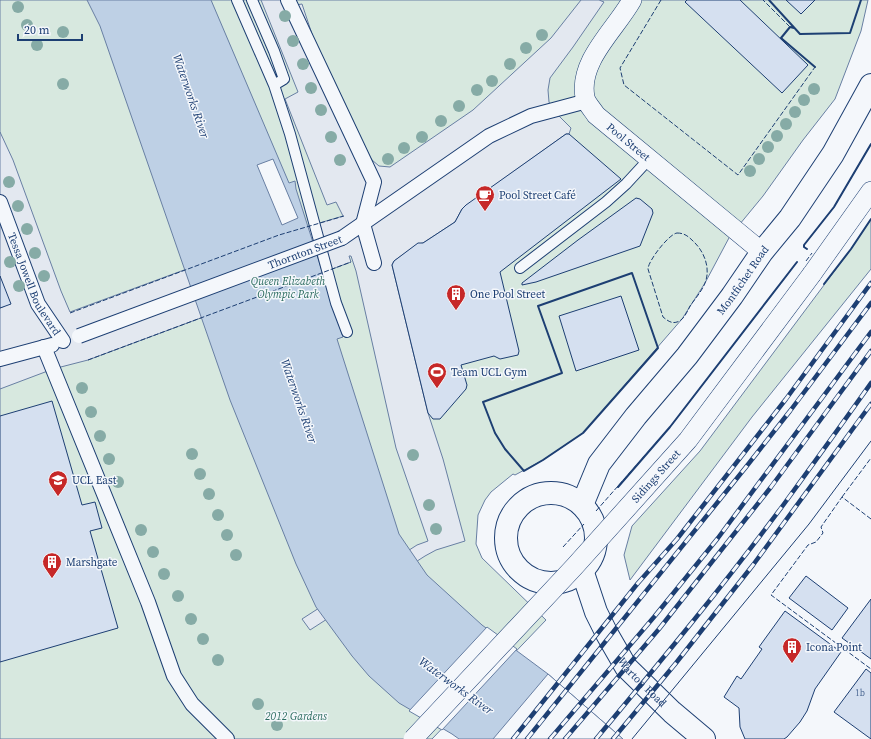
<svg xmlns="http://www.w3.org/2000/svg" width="871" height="739" font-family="'Source Serif 4',serif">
	<rect width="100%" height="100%" fill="#f4f7fb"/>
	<path fill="#d7e8df" stroke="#687fa3" d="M 0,0 L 868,0 L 861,31 L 835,99 L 803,140 L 763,196 L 730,236 L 705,283 L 682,319 L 583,433 L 543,460 L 515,475 L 513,474 L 491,492 L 485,500 L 478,515 L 476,544 L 482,558 L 546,620 L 432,739 L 0,739 Z
		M 871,219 L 871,269 L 752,417 L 630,580 L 624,555 L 632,526 L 700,451 L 851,249 Z"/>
	<path fill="#e3e8f0" stroke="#687fa3" d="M 261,0 L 294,0 L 296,5 L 302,4 L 319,55 L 363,148 L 372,160 L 379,166 L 390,167 L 473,110 L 551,38 L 581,0 L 599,0 L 604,2 L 573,47 L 550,78 L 548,90 L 549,102 L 553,110 L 571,128 L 569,134 L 566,134 L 462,209 L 455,222 L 423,243 L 418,244 L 394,261 L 392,265 L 428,413 L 443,459 L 465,541 L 436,550 L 425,556 L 310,630 L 302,619 L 417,545 L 428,541 L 396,448 L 356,271 L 351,256 L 349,256 L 351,262 L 88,360 L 53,369 L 0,389 L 0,308 L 5,306 L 0,294 L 0,132 L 13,160 L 61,291 L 70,312 L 279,235 L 343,216 L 336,202 L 327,205 L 285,99 L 298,92 Z"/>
	<path fill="#bed0e5" stroke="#687fa3" d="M 87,0 L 211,0 L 289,183 L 295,181 L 296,189 L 343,337 L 337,339 L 399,534 L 427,575 L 482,625 L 548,674 L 623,739 L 459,739 L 452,734 L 399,703 L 369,676 L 352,656 L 316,607 L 296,564 L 230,400 L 100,26 Z"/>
	<path fill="#f4f7fb" stroke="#687fa3" d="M 273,159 L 298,218 L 282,225 L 257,165 Z
		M 487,627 L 517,649 L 442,730 L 409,711 Z
		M 548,674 L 623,739 L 493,739 Z"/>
	<path fill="#d5e0f0" stroke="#1d3f73" d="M 687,0 L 740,0 L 808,65 L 782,93 L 685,2 Z
		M 786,0 L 815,0 L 801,14 Z
		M 566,134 L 569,134 L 621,179 L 500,272 L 519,351 L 518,355 L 500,359 L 494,356 L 461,365 L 467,385 L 466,389 L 440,419 L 433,419 L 428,413 L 392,265 L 394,261 L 418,243 L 423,243 L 455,222 L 462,209 L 466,205 Z
		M 636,198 L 640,199 L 652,209 L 653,213 L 640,246 L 536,282 L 522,285 L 522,283 L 578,240 Z
		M 0,276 L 11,304 L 0,308 Z
		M 621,296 L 639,350 L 576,371 L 559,316 Z
		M 52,401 L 82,505 L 95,502 L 102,528 L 90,531 L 118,628 L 0,662 L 0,416 Z
		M 806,576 L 848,608 L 832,630 L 789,598 Z
		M 871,599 L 871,659 L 842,638 Z
		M 785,611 L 841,652 L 815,689 L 807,711 L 800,722 L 787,737 L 784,739 L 745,739 L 740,727 L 739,708 L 724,697 L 737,676 L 741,679 L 762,649 L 759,647 Z
		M 866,669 L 871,673 L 871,739 L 834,712 Z"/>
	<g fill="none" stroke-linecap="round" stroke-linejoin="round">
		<defs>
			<path id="service" d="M 237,0 L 274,85 L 290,134 L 336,303 L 347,332
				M 252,0 L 274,51 L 284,79 L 274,85
				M 520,268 L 606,202 L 626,184 L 650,158"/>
			<g id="pedestrian">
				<path d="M 288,0 L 374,182 L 363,224 L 374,263"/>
				<path id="s1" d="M 0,202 L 38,304 L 63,341"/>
				<path d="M 342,238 L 489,136 L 531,116 L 587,101"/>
				<path d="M 44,347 L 148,602 L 174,676 L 192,704 L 227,739"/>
				<path d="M 0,359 L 52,345"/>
			</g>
			<g id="minor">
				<path id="s2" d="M 632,0 C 616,29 578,61 585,97 C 586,103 593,110 596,115 L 762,252"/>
				<path d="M 812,274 L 871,191"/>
			</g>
			<g id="tertiary">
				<circle cx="551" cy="538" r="45"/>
				<path id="s3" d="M 582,505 L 599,464 L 636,416 L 687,356 L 732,296 L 762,252 L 790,218 L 833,154 L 871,85"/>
				<path id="s4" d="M 582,570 L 596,612 L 607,634 L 626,667 L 672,712 L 704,739"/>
			</g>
		</defs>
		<use href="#service" stroke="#1d3f73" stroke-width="12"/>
		<use href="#pedestrian" stroke="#1d3f73" stroke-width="16"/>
		<use href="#minor" stroke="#1d3f73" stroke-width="20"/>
		<use href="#tertiary" stroke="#1d3f73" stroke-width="24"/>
		<use href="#service" stroke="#f4f7fb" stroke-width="10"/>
		<use href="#pedestrian" stroke="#f4f7fb" stroke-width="14"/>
		<use href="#minor" stroke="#f4f7fb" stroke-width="19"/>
		<use href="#tertiary" stroke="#f4f7fb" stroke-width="22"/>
		<path stroke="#1d3f73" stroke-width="1" d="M 632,739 L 809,524 L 871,441"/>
		<defs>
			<path id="rail" d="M 513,739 L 638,583 L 677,539 L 786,399 L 871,283
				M 527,739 L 746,467 L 790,411 L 871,303
				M 550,739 L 654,617 L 718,538 L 871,332
				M 565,739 L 659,629 L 771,487 L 871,351
				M 596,739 C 660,662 724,585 784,504 C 813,464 842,424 871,383
				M 613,739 L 676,663 L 753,565 L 871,404"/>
		</defs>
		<use href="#rail" stroke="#1d3f73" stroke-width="4.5"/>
		<use href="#rail" stroke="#f4f7fb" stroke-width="3" stroke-dasharray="9" stroke-linecap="butt"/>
		<defs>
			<g id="pedestrian-bridge">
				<path id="s5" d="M 79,336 L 342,238"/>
			</g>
			<g id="minor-bridge">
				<path id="s6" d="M 413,739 L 575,566 L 688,440 L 812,274"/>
			</g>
		</defs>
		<use href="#pedestrian-bridge" stroke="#1d3f73" stroke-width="16" stroke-linecap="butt"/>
		<use href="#minor-bridge" stroke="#1d3f73" stroke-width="20" stroke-linecap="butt"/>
		<use href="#pedestrian-bridge" stroke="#f4f7fb" stroke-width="14"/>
		<use href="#minor-bridge" stroke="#f4f7fb" stroke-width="19"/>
		<path stroke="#1d3f73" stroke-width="1" stroke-dasharray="5 2" stroke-linecap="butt" d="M 661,0 L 620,68 L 624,85 L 738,175 L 815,67 L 781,38 L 790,27 L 763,0
			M 677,233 C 684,233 688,236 693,241 C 704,251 711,268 705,283 C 702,291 695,299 690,306 C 687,312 684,320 677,322 C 671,324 667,320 663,317 L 648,269 C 648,261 669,234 677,233 Z
			M 807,249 L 804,247 L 804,245 L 834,207 L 871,144
			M 806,261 L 812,253
			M 70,313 L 279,235 L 344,216
			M 88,360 L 351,262
			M 842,497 L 871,458
			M 596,511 L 670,427 L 797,262
			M 871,519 L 842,497 L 821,527 L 823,533 L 816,542 L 808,545 L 771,595 L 871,669
			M 563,547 L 584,524"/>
		<path stroke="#1d3f73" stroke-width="2" d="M 769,0 L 800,34 L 850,33 L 861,0
			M 794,28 L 790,27 L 781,38 L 815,67
			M 807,249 L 804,247 L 804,245 L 834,207 L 871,144
			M 632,273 L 658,348 L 583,433 L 543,460 L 524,471 L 505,449 L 495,433 L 483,402 L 562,373 L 538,306 Z
			M 824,284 L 851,249 L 871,219
			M 618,487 L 670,427 L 797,262"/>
	</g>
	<g fill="#86aba6">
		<circle cx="18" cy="7" r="6"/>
		<circle cx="285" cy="16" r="6"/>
		<circle cx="27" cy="25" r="6"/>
		<circle cx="63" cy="32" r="6"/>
		<circle cx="542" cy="35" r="6"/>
		<circle cx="293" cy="41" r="6"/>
		<circle cx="37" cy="45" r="6"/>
		<circle cx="526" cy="48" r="6"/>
		<circle cx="303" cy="64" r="6"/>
		<circle cx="510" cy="64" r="6"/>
		<circle cx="492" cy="81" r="6"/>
		<circle cx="63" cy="84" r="6"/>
		<circle cx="311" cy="88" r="6"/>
		<circle cx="814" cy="89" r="6"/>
		<circle cx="477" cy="90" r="6"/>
		<circle cx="804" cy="100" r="6"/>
		<circle cx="459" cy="106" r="6"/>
		<circle cx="321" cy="110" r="6"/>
		<circle cx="795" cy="112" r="6"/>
		<circle cx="441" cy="121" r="6"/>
		<circle cx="786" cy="124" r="6"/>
		<circle cx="777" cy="136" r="6"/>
		<circle cx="331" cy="137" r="6"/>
		<circle cx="422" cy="137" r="6"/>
		<circle cx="768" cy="147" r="6"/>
		<circle cx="404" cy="148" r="6"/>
		<circle cx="388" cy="159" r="6"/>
		<circle cx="759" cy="159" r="6"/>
		<circle cx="340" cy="160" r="6"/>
		<circle cx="750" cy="171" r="6"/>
		<circle cx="9" cy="182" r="6"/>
		<circle cx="18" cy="206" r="6"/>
		<circle cx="27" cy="229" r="6"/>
		<circle cx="35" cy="253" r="6"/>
		<circle cx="10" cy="262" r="6"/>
		<circle cx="44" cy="276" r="6"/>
		<circle cx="19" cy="286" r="6"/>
		<circle cx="82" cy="388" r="6"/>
		<circle cx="91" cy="412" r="6"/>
		<circle cx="100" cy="436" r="6"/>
		<circle cx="192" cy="454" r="6"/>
		<circle cx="413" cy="455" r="6"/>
		<circle cx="109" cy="459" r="6"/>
		<circle cx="200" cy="474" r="6"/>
		<circle cx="118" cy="482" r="6"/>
		<circle cx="209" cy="494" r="6"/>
		<circle cx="429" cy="505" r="6"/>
		<circle cx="218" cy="515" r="6"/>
		<circle cx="436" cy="529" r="6"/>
		<circle cx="141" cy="530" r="6"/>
		<circle cx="227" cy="535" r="6"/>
		<circle cx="153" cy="552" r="6"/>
		<circle cx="236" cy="555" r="6"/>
		<circle cx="164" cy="574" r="6"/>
		<circle cx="178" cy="596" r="6"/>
		<circle cx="191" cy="619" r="6"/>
		<circle cx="203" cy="639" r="6"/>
		<circle cx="218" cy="660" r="6"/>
		<circle cx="258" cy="704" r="6"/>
		<circle cx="277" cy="725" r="6"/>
	</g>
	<defs>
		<symbol id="cafe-pin" viewBox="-11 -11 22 30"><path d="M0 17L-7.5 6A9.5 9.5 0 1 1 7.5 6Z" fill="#c62828" stroke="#f4f7fb"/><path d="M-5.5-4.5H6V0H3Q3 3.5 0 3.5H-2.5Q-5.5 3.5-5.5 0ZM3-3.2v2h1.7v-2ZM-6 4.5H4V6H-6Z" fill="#fff"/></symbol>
		<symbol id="building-pin" viewBox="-11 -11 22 30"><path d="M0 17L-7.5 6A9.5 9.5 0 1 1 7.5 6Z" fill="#c62828" stroke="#f4f7fb"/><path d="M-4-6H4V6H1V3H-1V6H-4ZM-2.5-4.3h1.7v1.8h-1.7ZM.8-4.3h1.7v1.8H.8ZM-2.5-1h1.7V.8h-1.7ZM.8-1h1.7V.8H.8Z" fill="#fff"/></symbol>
		<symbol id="stadium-pin" viewBox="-11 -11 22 30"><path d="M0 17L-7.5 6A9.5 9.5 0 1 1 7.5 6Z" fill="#c62828" stroke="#f4f7fb"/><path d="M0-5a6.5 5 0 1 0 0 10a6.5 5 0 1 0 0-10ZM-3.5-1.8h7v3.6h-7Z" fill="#fff"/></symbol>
		<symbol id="university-pin" viewBox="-11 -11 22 30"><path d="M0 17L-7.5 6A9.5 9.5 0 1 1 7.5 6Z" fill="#c62828" stroke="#f4f7fb"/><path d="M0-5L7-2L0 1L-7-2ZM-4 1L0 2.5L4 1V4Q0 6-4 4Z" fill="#fff"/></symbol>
	</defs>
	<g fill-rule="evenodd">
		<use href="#cafe-pin" x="474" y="184" width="22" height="30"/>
		<use href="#building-pin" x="445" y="283" width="22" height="30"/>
		<use href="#stadium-pin" x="426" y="361" width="22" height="30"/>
		<use href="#university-pin" x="47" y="469" width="22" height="30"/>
		<use href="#building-pin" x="41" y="551" width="22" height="30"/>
		<use href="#building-pin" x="781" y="636" width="22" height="30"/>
	</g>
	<g text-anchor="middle" stroke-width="3" stroke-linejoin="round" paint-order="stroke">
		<g font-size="9" fill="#4b6792">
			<text x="860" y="696">1b</text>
		</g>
		<g font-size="11" fill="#1d3f73" stroke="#f4f7fb">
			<text dy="4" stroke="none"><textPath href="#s2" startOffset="174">Pool Street</textPath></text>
			<text dy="4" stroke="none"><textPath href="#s5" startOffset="241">Thornton Street</textPath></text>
			<text dy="4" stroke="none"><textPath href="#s3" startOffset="278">Montfichet Road</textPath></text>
			<text dy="4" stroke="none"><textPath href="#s1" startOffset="89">Tessa Jowell Boulevard</textPath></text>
			<text dy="4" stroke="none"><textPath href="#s6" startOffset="358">Sidings Street</textPath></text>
			<text dy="4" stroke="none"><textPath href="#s4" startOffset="129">Warton Road</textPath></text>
		</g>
		<g font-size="11" fill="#1d3f73" stroke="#f4f7fb" text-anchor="start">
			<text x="499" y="199">Pool Street Café</text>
			<text x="470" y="298">One Pool Street</text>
			<text x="451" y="376">Team UCL Gym</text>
			<text x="72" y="484">UCL East</text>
			<text x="66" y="566">Marshgate</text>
			<text x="806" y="651">Icona Point</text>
		</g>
		<g font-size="11" font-style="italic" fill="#2c6c60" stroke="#f4f7fb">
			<text x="288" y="285">Queen Elizabeth<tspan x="288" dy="13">Olympic Park</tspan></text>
			<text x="296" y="720">2012 Gardens</text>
		</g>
		<g font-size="12" font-style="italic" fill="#1d3f73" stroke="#f4f7fb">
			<text transform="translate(191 96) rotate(71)" y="4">Waterworks River</text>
			<text transform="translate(299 401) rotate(71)" y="4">Waterworks River</text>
			<text transform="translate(456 686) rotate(36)" y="4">Waterworks River</text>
		</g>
	</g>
	<path d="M18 34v6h64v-6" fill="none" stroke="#1d3f73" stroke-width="2"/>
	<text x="24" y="34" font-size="12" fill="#1d3f73" stroke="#f4f7fb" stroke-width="3" paint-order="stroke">20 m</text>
</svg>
